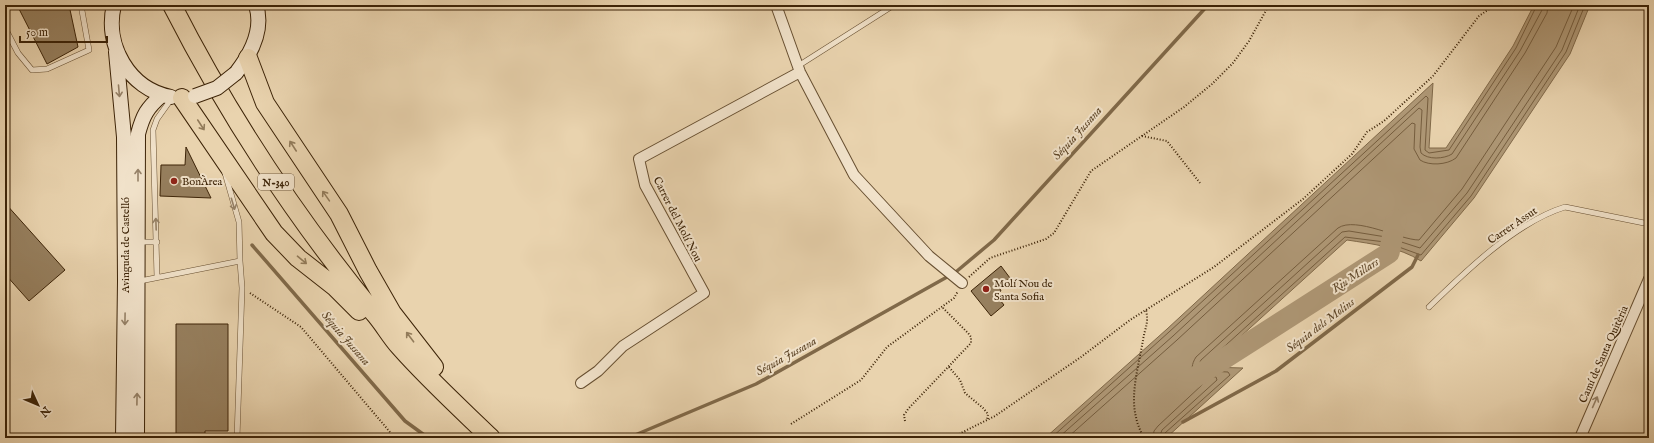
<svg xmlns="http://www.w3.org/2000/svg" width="1654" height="443" font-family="'IM FELL English',serif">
	<rect width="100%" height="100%" fill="#e9d3ae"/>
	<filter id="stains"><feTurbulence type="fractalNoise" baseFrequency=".005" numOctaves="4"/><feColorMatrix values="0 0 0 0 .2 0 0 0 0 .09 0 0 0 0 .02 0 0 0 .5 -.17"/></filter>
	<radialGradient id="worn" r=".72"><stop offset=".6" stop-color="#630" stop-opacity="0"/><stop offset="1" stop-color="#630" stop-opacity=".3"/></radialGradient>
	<path fill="#ae9775" stroke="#806949" d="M 1534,5 L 1590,5 L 1570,54 L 1474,198 L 1421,261 C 1399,247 1373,244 1347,240 L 1207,367 L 1243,368 L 1166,438 L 1045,438 L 1167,329 L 1433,83 L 1429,148 L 1446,148 L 1513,46 Z"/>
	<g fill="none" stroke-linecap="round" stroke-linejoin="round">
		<path stroke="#755d3e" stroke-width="1" d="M 1051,438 L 1169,332 L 1426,96 L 1428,98 L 1425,150 L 1429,153 L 1449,150 L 1516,48 L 1537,5
			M 1058,438 L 1173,336 L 1419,108 L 1422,110 L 1420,147 L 1421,153 C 1428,160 1444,159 1452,154 L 1520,51 L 1542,10 L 1542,5
			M 1067,438 L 1177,340 L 1412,123 L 1415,124 L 1414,149 L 1420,160 C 1429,166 1447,165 1456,158 L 1525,53 L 1547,13 L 1548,5
			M 1153,438 L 1154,431 L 1158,426 L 1203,384 C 1199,374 1186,373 1196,357 L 1338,228 C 1356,216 1400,240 1419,240 L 1462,189 L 1556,47 L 1574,5
			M 1159,438 L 1162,430 L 1217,380 L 1216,377 C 1206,376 1194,373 1201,360 L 1342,232 L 1349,231 L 1386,237 L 1420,248 L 1467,193 L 1562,50 L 1580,5
			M 1164,438 L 1165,433 L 1230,375 L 1228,372 L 1207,371 L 1204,368 L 1205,364 L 1345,237 L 1385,242 L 1421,255 L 1471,196 L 1566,52 L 1585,5"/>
		<path stroke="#806949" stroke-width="3.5" d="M 252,245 L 405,421 L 427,437 L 432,438
			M 957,271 L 994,240 L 1208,5
			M 1183,422 L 1276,371 L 1412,267 L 1418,255
			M 628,438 L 756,384 L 947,277"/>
		<path stroke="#ae9775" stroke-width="21" d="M 1186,383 L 1389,253 L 1396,220"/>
	</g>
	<path fill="#967f5e" stroke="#3c2307" d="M 17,5 L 69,5 L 78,47 L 47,64 Z
		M 186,147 L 211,198 L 160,196 L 161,165 L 185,165 Z
		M 5,203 L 65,270 L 29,301 L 5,274 Z
		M 1001,266 L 1010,278 L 999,287 L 1001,291 L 996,295 L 1004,305 L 991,316 L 971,291 Z
		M 176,324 L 228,324 L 228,431 L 205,431 L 205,438 L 176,438 Z"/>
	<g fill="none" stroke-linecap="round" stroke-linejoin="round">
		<defs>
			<path id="lane" d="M 5,28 L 18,53 L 32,70 L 47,69 L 89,50 L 81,5
				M 798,66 L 894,5
				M 139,242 L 157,242
				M 157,277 L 153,130 L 157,119 L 172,98
				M 140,281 L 240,261 L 239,222 L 225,173
				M 1429,307 C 1465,272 1516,222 1565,207 L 1649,224
				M 237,438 L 242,288 L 240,261"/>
			<path id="street" d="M 776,5 L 800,72 L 854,175 L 929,256 L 962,283
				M 581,383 L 598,371 L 623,346 L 704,293 L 645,185 L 639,159 L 800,72
				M 1580,438 L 1649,279"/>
			<path id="secondary" d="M 114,5 C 104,45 129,89 171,97
				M 116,52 L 124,137 L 125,281 L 123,438
				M 236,73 C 251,54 264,30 256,5
				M 137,438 L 138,134 C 143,115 147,108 162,95"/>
			<path id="highway" d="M 172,5 C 228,115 296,218 374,313 C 383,323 390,336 399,346 C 428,379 460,408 491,438
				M 248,58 L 265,103 L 339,214 L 368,271 L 392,313 L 434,367
				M 182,98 L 274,233 L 298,258 L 335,287 L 359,311"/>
		</defs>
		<use href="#lane" stroke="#674f31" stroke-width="6"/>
		<use href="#street" stroke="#674f31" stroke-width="12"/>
		<use href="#secondary" stroke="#3c2307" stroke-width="16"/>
		<use href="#highway" stroke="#3c2307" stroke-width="20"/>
		<path stroke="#3c2307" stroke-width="2" stroke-dasharray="1 2" stroke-linecap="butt" d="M 1142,136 L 1167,141 L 1200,183
			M 969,277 L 990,258 L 1046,239 L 1054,233 L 1091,171 L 1184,107 L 1212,84 L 1233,63 L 1249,41 L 1269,5
			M 250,293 L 301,327 L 395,438
			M 949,367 L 960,380 L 965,393 L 983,408 L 988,414 L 987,420
			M 905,421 L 904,415 L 908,409 L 971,343 L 971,337 L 968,333 L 942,307
			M 791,424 L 861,380 L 887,347 L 954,298 L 958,291
			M 951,438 L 995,416 L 1081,357 L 1130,320 L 1214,267 L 1303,199 L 1352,154 L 1367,132 L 1384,121 L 1433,76 L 1479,16 L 1495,5
			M 963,438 L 965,432
			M 1143,438 C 1141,431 1137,424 1136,417 C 1130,394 1139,364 1143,340 C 1145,327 1149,324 1146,310"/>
		<use href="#lane" stroke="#f1e2ca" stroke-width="5"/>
		<use href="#street" stroke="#f1e2ca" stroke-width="10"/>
		<use href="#secondary" stroke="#f1e2ca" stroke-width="14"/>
		<use href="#highway" stroke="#e9d3ae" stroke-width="18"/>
		<defs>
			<path id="secondary-bridge" d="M 195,96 L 217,88 L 236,73"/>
		</defs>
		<use href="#secondary-bridge" stroke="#3c2307" stroke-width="16" stroke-linecap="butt"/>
		<use href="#secondary-bridge" stroke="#f1e2ca" stroke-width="14"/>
	</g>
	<defs><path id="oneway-shaft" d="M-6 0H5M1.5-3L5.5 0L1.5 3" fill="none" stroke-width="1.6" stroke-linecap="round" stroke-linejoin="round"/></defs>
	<g stroke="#968268">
		<use href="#oneway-shaft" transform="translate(119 91) rotate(85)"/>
		<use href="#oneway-shaft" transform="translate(138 175) rotate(-90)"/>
		<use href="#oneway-shaft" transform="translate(233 204) rotate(74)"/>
		<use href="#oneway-shaft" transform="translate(156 224) rotate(-92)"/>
		<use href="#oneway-shaft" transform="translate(125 319) rotate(91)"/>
		<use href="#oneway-shaft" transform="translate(137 399) rotate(-89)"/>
		<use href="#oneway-shaft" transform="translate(1595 402) rotate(-66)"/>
	</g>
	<g stroke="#927b5a">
		<use href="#oneway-shaft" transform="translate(201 125) rotate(57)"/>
		<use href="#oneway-shaft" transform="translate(293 146) rotate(-123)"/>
		<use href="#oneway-shaft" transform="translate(326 196) rotate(-125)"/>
		<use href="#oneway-shaft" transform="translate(302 260) rotate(40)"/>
		<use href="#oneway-shaft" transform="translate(410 337) rotate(-127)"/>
	</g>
	<g fill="#8f2418" stroke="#f1e2ca" stroke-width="1.5">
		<circle cx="174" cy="181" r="4"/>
		<circle cx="986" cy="289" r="4"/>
	</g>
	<g text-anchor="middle" stroke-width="4" stroke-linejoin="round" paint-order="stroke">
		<rect fill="#f1e2ca" stroke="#725c42" stroke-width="1" x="258" y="174" width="36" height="16" rx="3"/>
		<g font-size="10" font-weight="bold" fill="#3c2307">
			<text x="276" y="186">N-340</text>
		</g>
		<g font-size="11" fill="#3c2307" stroke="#f1e2ca" text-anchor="start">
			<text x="182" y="185">BonÀrea</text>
			<text x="994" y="287">Molí Nou de<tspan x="994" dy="13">Santa Sofia</tspan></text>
		</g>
		<g font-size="11" fill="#3c2307" stroke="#f1e2ca">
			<text transform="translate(678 219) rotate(63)" y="4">Carrer del Molí Nou</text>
			<text transform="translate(1512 225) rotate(-34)" y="4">Carrer Assut</text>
			<text transform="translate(125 245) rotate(-90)" y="4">Avinguda de Castelló</text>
			<text transform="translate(1603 354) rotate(-66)" y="4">Camí de Santa Quitèria</text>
		</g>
		<g font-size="12" font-style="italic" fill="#5e4628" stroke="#f1e2ca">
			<text transform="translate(1077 133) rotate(-48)" y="4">Séquia Jussana</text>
			<text transform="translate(1355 275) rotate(-33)" y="4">Riu Millars</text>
			<text transform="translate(1320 325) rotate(-37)" y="4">Séquia dels Molins</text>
			<text transform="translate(346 338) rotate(49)" y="4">Séquia Jussana</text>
			<text transform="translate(786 356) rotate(-29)" y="4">Séquia Jussana</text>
		</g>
	</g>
	<rect width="1654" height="443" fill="none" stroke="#e9d3ae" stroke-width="20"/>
	<rect x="6" y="6" width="1642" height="431" fill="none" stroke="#3c2307" stroke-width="2"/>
	<rect x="10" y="10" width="1634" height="423" fill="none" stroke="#3c2307"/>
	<g transform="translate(38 405) rotate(134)" stroke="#f1e2ca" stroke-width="3" paint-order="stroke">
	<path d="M0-3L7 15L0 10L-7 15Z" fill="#3c2307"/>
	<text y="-6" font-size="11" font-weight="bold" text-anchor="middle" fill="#3c2307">N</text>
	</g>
	<path d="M20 36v6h87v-6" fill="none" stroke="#3c2307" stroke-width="2"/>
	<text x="26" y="36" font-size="12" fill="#3c2307" stroke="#f1e2ca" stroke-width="3" paint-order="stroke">50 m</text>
	<rect width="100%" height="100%" filter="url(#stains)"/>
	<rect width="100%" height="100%" fill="url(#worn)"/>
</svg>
